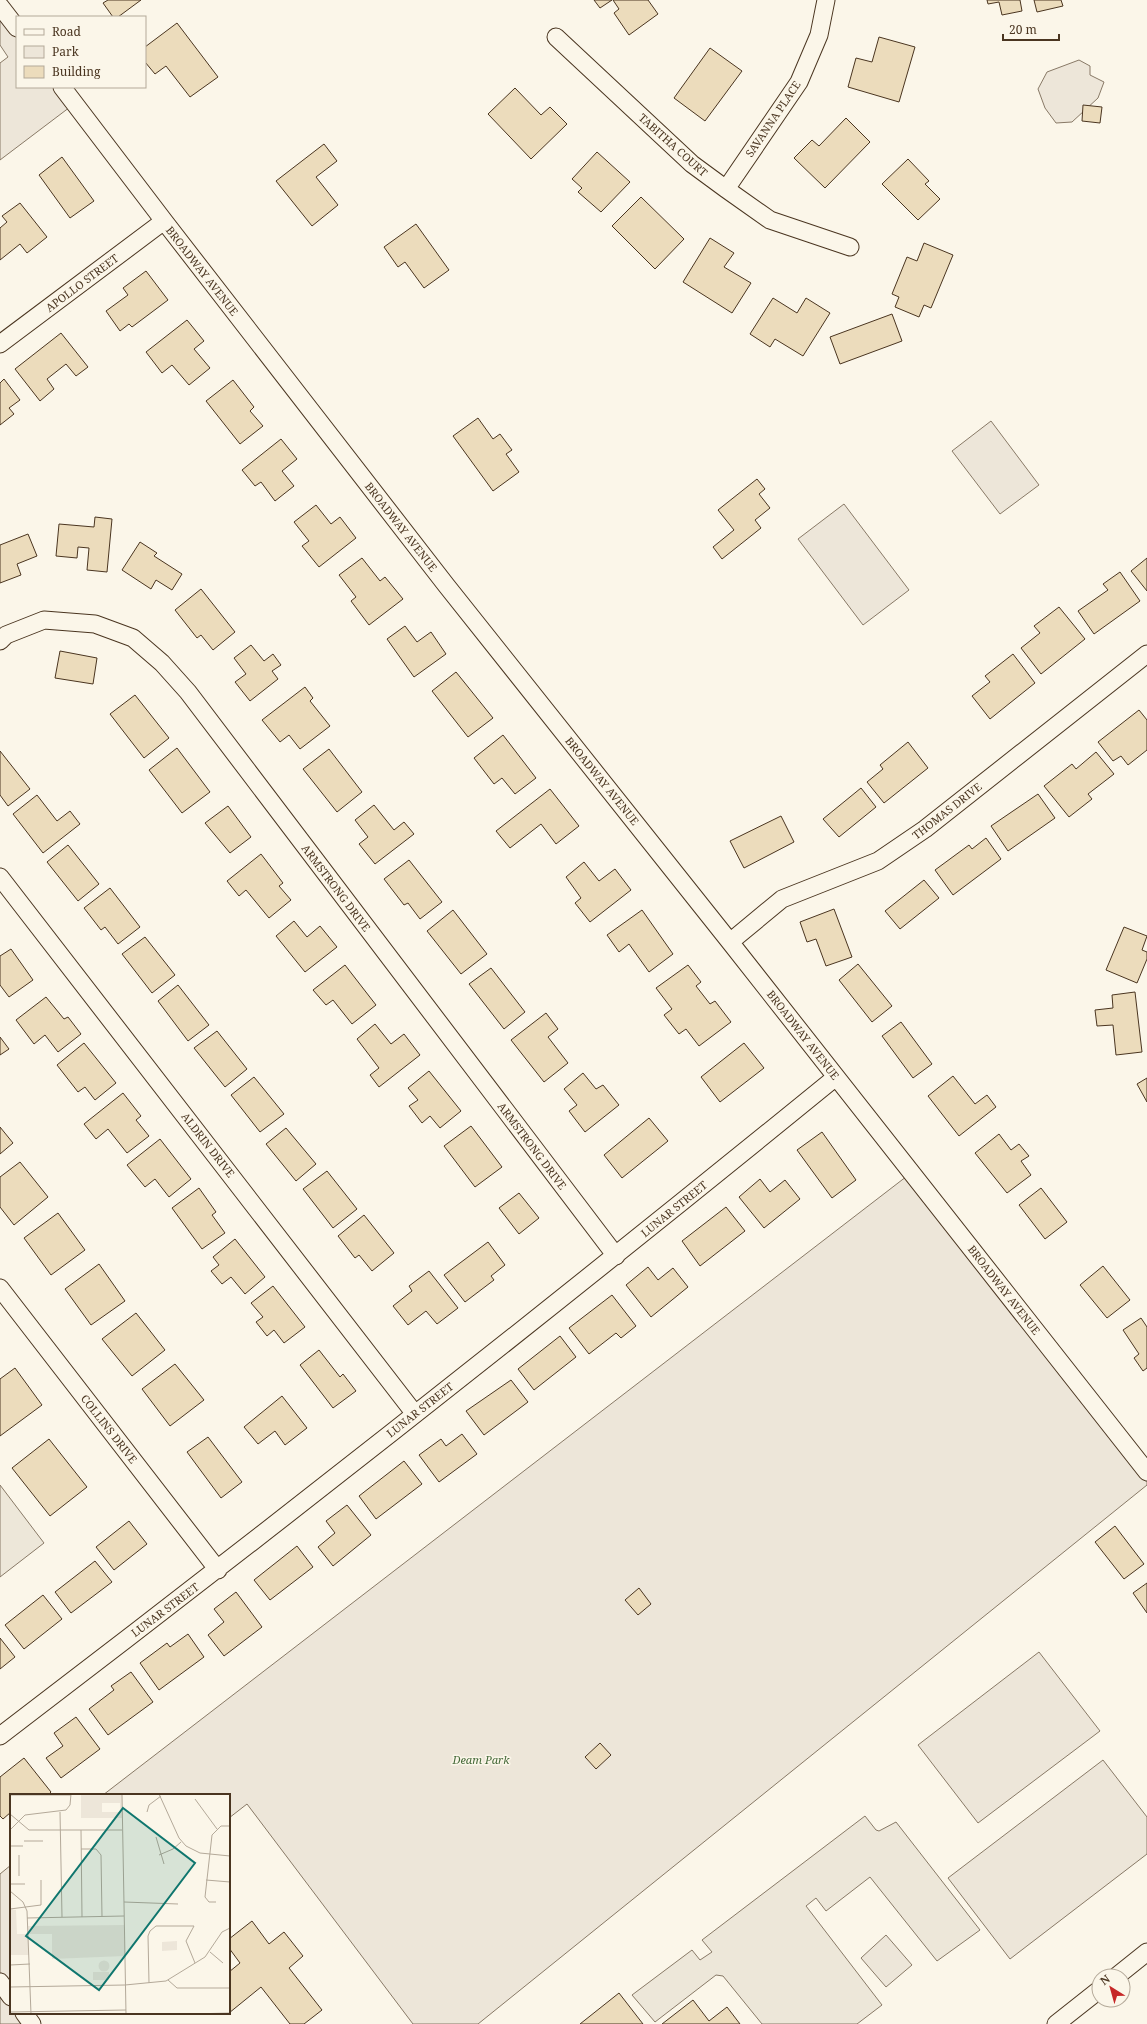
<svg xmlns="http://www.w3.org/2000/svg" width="1147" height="2024" font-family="'Noto Serif',serif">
	<rect width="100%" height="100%" fill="#fbf6e9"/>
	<path fill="#ede6d9" stroke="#887966" d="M 0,6 L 17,28 L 17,87 L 62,87 L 74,104 L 0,160 L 0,63 L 8,57 L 0,45 Z
		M 1079,60 L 1090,66 L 1090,75 L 1104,82 L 1098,98 L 1072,122 L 1056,123 L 1045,108 L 1038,89 L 1047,72 Z
		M 991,421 L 1039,485 L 1000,514 L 952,451 Z
		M 844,504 L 909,590 L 863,625 L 798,539 Z
		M 911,1173 L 1147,1472 L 1147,1485 L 478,2024 L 413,2024 L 247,1804 L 229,1818 L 229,1795 L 103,1795 Z
		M 1039,1652 L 1100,1731 L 978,1823 L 918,1745 Z
		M 1103,1760 L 1147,1817 L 1147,1854 L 1010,1959 L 948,1878 Z
		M 11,1865 L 11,2013 L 24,2013 L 32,2024 L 0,2024 L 0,1874 Z
		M 886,1935 L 912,1965 L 886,1987 L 861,1958 Z"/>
	<path fill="#ede7d9" stroke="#887966" d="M 0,1485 L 44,1543 L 0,1577 Z
		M 865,1816 L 876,1830 L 879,1831 L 896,1822 L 980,1930 L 937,1961 L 870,1877 L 826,1911 L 816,1898 L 806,1906 L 882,2005 L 857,2024 L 762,2024 L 723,1976 L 716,1975 L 655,2022 L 632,1995 L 692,1950 L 700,1960 L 712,1952 L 702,1940 Z"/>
	<path fill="#ecdcbc" stroke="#4a3520" d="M 108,0 L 141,0 L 118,17 L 113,17 L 103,3 Z
		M 594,0 L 612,0 L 600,8 Z
		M 613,0 L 648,0 L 658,14 L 629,35 L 614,13 L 619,9 Z
		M 987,0 L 1020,0 L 1022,11 L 1002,15 L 999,2 L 988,4 Z
		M 1034,0 L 1061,0 L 1063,6 L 1037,12 Z
		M 177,23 L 218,77 L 190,97 L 166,66 L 155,74 L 145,62 L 145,47 Z
		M 879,37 L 915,47 L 899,102 L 848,87 L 856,58 L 872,62 Z
		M 710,48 L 742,71 L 705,121 L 674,98 Z
		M 515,88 L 541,115 L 550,107 L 567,124 L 531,159 L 488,114 Z
		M 1083,105 L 1102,107 L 1100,123 L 1082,121 Z
		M 846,118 L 870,142 L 825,188 L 794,158 L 812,140 L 819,146 Z
		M 324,144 L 337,161 L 316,177 L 338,205 L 312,226 L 276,181 Z
		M 597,152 L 630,182 L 601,212 L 578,192 L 582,188 L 572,179 Z
		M 62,157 L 94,201 L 70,218 L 39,175 Z
		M 908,159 L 929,181 L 925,184 L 940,199 L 918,220 L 882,184 Z
		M 641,197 L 684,239 L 655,269 L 612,226 Z
		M 20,203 L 47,237 L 27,253 L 20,244 L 0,260 L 0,228 L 7,222 L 2,216 Z
		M 416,224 L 449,270 L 424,288 L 405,262 L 398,267 L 384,247 Z
		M 710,238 L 734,253 L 724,267 L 751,283 L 732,313 L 683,282 Z
		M 924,243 L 953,255 L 931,308 L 924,305 L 919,317 L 895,307 L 899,297 L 892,294 L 907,257 L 917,261 Z
		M 146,271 L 168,300 L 132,327 L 129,324 L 120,331 L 106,311 L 128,295 L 123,288 Z
		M 773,298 L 797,313 L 806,298 L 830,313 L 803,356 L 775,339 L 770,347 L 750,334 Z
		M 892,314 L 902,341 L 840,364 L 830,337 Z
		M 187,320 L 204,341 L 194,349 L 210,368 L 189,385 L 172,365 L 162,373 L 146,352 Z
		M 61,333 L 88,367 L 76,376 L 66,364 L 47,379 L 54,389 L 40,401 L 15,369 Z
		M 4,379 L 20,400 L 9,408 L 14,414 L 0,425 L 0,383 Z
		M 233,380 L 254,407 L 250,411 L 263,426 L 240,444 L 206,401 Z
		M 478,418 L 493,439 L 500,434 L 512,450 L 506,454 L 519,472 L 493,491 L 453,436 Z
		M 281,439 L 297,459 L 282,471 L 294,486 L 275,501 L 261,482 L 255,486 L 242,470 Z
		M 757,479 L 765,489 L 759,494 L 770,508 L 755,520 L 761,528 L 722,559 L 713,547 L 734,530 L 718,510 Z
		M 316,505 L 331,524 L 340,517 L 356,538 L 319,567 L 302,546 L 309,541 L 294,522 Z
		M 95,517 L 112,519 L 107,572 L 87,570 L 89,548 L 78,547 L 77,558 L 56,556 L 59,524 L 94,527 Z
		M 28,534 L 37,556 L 17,564 L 21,575 L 0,583 L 0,545 Z
		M 140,542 L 157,553 L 154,556 L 182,574 L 172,590 L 156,580 L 151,589 L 122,570 Z
		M 362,558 L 380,581 L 385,577 L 403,599 L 369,625 L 351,601 L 356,597 L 339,575 Z
		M 1147,558 L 1147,591 L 1131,571 Z
		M 1120,572 L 1140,601 L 1094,634 L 1078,611 L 1108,590 L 1103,584 Z
		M 201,589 L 235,632 L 213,650 L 201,635 L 197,638 L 175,610 Z
		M 1059,607 L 1085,639 L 1041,674 L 1021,648 L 1040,633 L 1034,626 Z
		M 405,626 L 417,642 L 431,632 L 446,654 L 414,677 L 387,639 Z
		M 251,645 L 264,661 L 273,654 L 281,665 L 272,671 L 278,679 L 250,701 L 235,682 L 246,674 L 234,658 Z
		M 60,651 L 97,658 L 93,684 L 55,678 Z
		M 1013,654 L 1035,683 L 990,719 L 972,696 L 990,682 L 985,676 Z
		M 456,672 L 493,718 L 468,737 L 432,691 Z
		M 305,687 L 313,698 L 310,701 L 330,726 L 300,749 L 289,735 L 280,742 L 262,720 Z
		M 135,695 L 169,738 L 144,758 L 110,714 Z
		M 1139,710 L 1147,720 L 1147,750 L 1128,765 L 1121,756 L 1113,761 L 1098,742 Z
		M 503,735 L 536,778 L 515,794 L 502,778 L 494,784 L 474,758 Z
		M 908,742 L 928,768 L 884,803 L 867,782 L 883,769 L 880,765 Z
		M 177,748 L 210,792 L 182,813 L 149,770 Z
		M 329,749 L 362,792 L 337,812 L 303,769 Z
		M 0,751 L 30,789 L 8,806 L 0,795 Z
		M 1096,752 L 1114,774 L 1088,794 L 1092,799 L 1069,817 L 1044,786 L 1072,764 L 1076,769 Z
		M 861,788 L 876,807 L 839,837 L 823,819 Z
		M 550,789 L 579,826 L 556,844 L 541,824 L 510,848 L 496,831 Z
		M 1038,794 L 1055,818 L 1008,851 L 991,826 Z
		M 37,795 L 57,821 L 70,811 L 80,824 L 43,853 L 13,814 Z
		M 374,805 L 394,830 L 404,822 L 414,834 L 375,864 L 359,844 L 368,837 L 355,820 Z
		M 228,806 L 251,837 L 230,853 L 205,823 Z
		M 781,816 L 794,842 L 744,868 L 730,841 Z
		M 986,838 L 1001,859 L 953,895 L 935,870 L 969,845 L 972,849 Z
		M 68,845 L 99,884 L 78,901 L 47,862 Z
		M 261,854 L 283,883 L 279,886 L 291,900 L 269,918 L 246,890 L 239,896 L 227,881 Z
		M 409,860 L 442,902 L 420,919 L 408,903 L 404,905 L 384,879 Z
		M 584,862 L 599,881 L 615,869 L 631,890 L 590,922 L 575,903 L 581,898 L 566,877 Z
		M 924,880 L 939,898 L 900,929 L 885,911 Z
		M 110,888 L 140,927 L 118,944 L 105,927 L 101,930 L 84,908 Z
		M 834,909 L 852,957 L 826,966 L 816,939 L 807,942 L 800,922 Z
		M 453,910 L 487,954 L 461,974 L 427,931 Z
		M 642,910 L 673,954 L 649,972 L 629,944 L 619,952 L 607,935 Z
		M 294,921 L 307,937 L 320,926 L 337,947 L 305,972 L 276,936 Z
		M 1124,927 L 1147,936 L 1142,950 L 1147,952 L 1147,959 L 1137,983 L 1106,970 Z
		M 145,937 L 175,975 L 152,993 L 122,954 Z
		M 11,949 L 33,980 L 9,997 L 0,985 L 0,956 Z
		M 858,964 L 892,1006 L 872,1022 L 839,980 Z
		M 345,965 L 376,1005 L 352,1024 L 333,1000 L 326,1005 L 313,990 Z
		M 688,965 L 701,982 L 696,986 L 710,1004 L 715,1001 L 731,1022 L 699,1046 L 686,1029 L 679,1034 L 664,1015 L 672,1009 L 656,988 Z
		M 491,968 L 525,1012 L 504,1029 L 469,984 Z
		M 178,985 L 209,1025 L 188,1041 L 158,1001 Z
		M 1135,992 L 1142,1052 L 1116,1055 L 1113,1025 L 1097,1026 L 1095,1010 L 1113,1008 L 1112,995 Z
		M 46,997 L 64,1019 L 68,1017 L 81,1034 L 58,1052 L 45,1035 L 34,1044 L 16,1020 Z
		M 546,1013 L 558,1029 L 548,1037 L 568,1063 L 544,1082 L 511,1040 Z
		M 901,1022 L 932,1064 L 913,1078 L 882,1036 Z
		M 375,1024 L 391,1044 L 404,1034 L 420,1055 L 379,1087 L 370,1075 L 379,1068 L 357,1039 Z
		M 217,1031 L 247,1069 L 225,1087 L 194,1048 Z
		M 0,1037 L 9,1049 L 0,1055 Z
		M 84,1043 L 116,1083 L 95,1100 L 85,1087 L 78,1092 L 57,1065 Z
		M 744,1043 L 764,1068 L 720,1102 L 701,1077 Z
		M 429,1071 L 461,1111 L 440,1128 L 430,1116 L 422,1123 L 409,1106 L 418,1100 L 408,1088 Z
		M 583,1073 L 596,1089 L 603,1085 L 619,1105 L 585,1132 L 569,1111 L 577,1105 L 564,1089 Z
		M 953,1076 L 975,1104 L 987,1095 L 996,1107 L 959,1136 L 928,1096 Z
		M 254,1077 L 284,1114 L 260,1132 L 231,1095 Z
		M 1147,1078 L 1147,1102 L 1137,1084 Z
		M 123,1093 L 141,1116 L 136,1120 L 149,1136 L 127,1153 L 108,1129 L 96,1139 L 84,1124 Z
		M 649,1118 L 668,1141 L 622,1178 L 604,1155 Z
		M 471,1126 L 502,1167 L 475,1187 L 444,1146 Z
		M 0,1127 L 13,1143 L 0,1154 Z
		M 286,1128 L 316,1164 L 296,1181 L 266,1144 Z
		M 822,1132 L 856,1180 L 832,1198 L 797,1150 Z
		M 999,1134 L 1011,1150 L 1019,1144 L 1029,1156 L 1021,1161 L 1031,1175 L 1007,1193 L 975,1153 Z
		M 160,1139 L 191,1179 L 169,1197 L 155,1179 L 145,1187 L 127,1165 Z
		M 20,1162 L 48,1197 L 14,1225 L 0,1207 L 0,1177 Z
		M 327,1171 L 357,1209 L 333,1228 L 303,1189 Z
		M 760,1179 L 770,1192 L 785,1180 L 800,1199 L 764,1228 L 739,1197 Z
		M 199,1188 L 216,1212 L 212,1215 L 225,1233 L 202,1249 L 172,1208 Z
		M 1041,1188 L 1067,1222 L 1045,1239 L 1019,1205 Z
		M 519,1193 L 539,1218 L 519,1234 L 499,1208 Z
		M 726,1207 L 745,1231 L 700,1266 L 682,1241 Z
		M 58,1213 L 85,1250 L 51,1275 L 24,1238 Z
		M 364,1215 L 394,1253 L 372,1271 L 359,1255 L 355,1258 L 338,1236 Z
		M 235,1239 L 265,1277 L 245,1294 L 231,1277 L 222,1284 L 211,1271 L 219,1265 L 213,1257 Z
		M 488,1242 L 505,1265 L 491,1276 L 494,1280 L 465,1302 L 444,1275 Z
		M 99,1264 L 125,1301 L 91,1325 L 65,1289 Z
		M 1103,1266 L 1130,1300 L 1107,1318 L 1080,1285 Z
		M 648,1267 L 658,1280 L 673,1268 L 688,1287 L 651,1317 L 626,1285 Z
		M 429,1271 L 458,1308 L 437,1324 L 426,1311 L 408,1325 L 393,1306 L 412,1291 L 409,1286 Z
		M 273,1286 L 305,1327 L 284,1343 L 274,1330 L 267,1336 L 256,1322 L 263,1317 L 251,1303 Z
		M 612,1295 L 636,1326 L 621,1338 L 616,1333 L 589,1354 L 569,1328 Z
		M 136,1313 L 165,1350 L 132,1376 L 102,1339 Z
		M 1141,1318 L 1147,1327 L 1147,1368 L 1143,1371 L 1134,1358 L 1139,1354 L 1123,1330 Z
		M 560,1336 L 576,1357 L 534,1390 L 518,1369 Z
		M 319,1350 L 340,1377 L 343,1374 L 356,1391 L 333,1408 L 300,1365 Z
		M 175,1364 L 204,1400 L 170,1426 L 142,1389 Z
		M 15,1368 L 42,1405 L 0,1436 L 0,1379 Z
		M 511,1380 L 528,1402 L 484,1435 L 466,1411 Z
		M 282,1396 L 307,1428 L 285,1445 L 275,1431 L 258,1444 L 244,1427 Z
		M 462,1434 L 477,1454 L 439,1482 L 419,1455 L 441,1439 L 446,1446 Z
		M 208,1437 L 242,1482 L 221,1498 L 187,1452 Z
		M 49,1439 L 87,1487 L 50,1516 L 12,1468 Z
		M 404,1461 L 422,1484 L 376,1519 L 359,1496 Z
		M 347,1505 L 371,1535 L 333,1566 L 318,1547 L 335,1533 L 326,1521 Z
		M 129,1521 L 147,1544 L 114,1570 L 96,1547 Z
		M 1115,1526 L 1144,1564 L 1124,1579 L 1095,1542 Z
		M 297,1546 L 313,1567 L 270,1600 L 254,1580 Z
		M 95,1561 L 112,1582 L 71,1613 L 55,1592 Z
		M 1147,1583 L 1147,1613 L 1133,1593 Z
		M 639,1588 L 651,1604 L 638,1615 L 625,1600 Z
		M 236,1592 L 262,1627 L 224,1656 L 208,1635 L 224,1622 L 214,1609 Z
		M 43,1595 L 62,1619 L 24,1649 L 5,1625 Z
		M 188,1634 L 204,1657 L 159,1690 L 140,1663 L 167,1643 L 170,1647 Z
		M 0,1638 L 15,1657 L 0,1669 Z
		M 131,1672 L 153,1702 L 108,1735 L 89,1709 L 114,1690 L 111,1686 Z
		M 76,1717 L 100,1749 L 61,1778 L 46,1758 L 63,1746 L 54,1733 Z
		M 600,1743 L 611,1755 L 596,1769 L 585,1757 Z
		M 24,1758 L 51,1792 L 48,1795 L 11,1795 L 11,1812 L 3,1819 L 0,1816 L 0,1777 Z
		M 252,1921 L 269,1944 L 284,1932 L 303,1956 L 289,1968 L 322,2010 L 304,2024 L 290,2024 L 261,1987 L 229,2013 L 229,1972 L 240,1963 L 229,1948 L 229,1939 Z
		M 619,1993 L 643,2024 L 580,2024 Z
		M 693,2000 L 709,2021 L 727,2007 L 740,2024 L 662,2024 Z"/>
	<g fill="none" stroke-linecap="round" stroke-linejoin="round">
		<defs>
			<path id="minor" d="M 0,6 L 17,28
				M 556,37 L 692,164 L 726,189 L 770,220 L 850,247
				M 62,87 L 164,221 L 446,585 L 730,942 L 1147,1472
				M 726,189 L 799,82 L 819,35 L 826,0
				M 0,344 L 164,221
				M 0,641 L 6,635 L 44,620 L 95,624 L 133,638 L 162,663 L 188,692 L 616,1256
				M 0,877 L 415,1414
				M 730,942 L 782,899 L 878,861 L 925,829 L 1147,654
				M 0,1288 L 218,1570
				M 0,1736 C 282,1521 561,1301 836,1077
				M 1117,1976 L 1147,1952
				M 0,1982 L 11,1997
				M 24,2013 L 32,2024
				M 1056,2024 L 1099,1990"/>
		</defs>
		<use href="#minor" stroke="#4a3520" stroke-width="19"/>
		<use href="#minor" stroke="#fbf6e9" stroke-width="17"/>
	</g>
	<g text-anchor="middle" stroke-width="3" stroke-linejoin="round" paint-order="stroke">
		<g font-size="11" fill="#4a3520" stroke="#fbf6e9">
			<text transform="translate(773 119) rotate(-56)" y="4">SAVANNA PLACE</text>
			<text transform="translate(673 145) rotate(42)" y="4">TABITHA COURT</text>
			<text transform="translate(202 271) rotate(52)" y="4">BROADWAY AVENUE</text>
			<text transform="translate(82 283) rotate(-37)" y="4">APOLLO STREET</text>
			<text transform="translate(401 527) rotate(52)" y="4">BROADWAY AVENUE</text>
			<text transform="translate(602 781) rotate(51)" y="4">BROADWAY AVENUE</text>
			<text transform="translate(947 811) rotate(-38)" y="4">THOMAS DRIVE</text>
			<text transform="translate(336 888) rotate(53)" y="4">ARMSTRONG DRIVE</text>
			<text transform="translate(803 1035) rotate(52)" y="4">BROADWAY AVENUE</text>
			<text transform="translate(208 1145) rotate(52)" y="4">ALDRIN DRIVE</text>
			<text transform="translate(532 1146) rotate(53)" y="4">ARMSTRONG DRIVE</text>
			<text transform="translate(674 1209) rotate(-39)" y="4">LUNAR STREET</text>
			<text transform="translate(1004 1290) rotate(52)" y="4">BROADWAY AVENUE</text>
			<text transform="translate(420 1410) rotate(-38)" y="4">LUNAR STREET</text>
			<text transform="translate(109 1429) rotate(52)" y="4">COLLINS DRIVE</text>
			<text transform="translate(165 1610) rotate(-37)" y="4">LUNAR STREET</text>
		</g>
		<g font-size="11" font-style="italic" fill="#436837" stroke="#fbf6e9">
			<text x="481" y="1764">Deam Park</text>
		</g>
	</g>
	<g transform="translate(10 1794)">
		<rect width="220" height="220" fill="#fbf6e9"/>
		<path d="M 71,0 L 112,1 L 112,24 L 71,24 ZM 92,9 L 110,9 L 110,18 L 92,18 ZM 0,115 L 6,116 L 7,140 L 18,140 L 18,132 L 114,131 L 115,162 L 42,165 L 42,140 L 18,140 L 19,161 L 0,161 ZM 167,147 L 167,156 L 152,157 L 152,148 ZM88.5 172a5.5 5.5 0 1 1 11 0a5.5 5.5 0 1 1-11 0ZM 83,178 L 99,178 L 99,186 L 83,186 Z" fill="#ede6d9" fill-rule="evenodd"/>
		<path fill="none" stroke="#b4a999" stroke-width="1" d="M 112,0 L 116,220M 149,0 L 169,44 L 176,52 L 190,59 L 220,62M 0,1 L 61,1M 185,5 L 207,35M 50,18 L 52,123M 137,18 L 139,11 L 151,2M 0,20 L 19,36 L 112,36M 0,36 L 15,21 L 56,16 L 60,11 L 61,0M 71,36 L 72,123M 146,43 L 154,70M 14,47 L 33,47M 0,52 L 13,52M 71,55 L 86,55 L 91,61 L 92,123M 9,61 L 9,82M 149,61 L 163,55 L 171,48M 196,86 L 220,88M 0,90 L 15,90M 0,97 L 13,108 L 17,117 L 21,220M 114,108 L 168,110M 206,108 L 199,108 L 195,103 L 202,41 L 211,32 L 220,32M 0,115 L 31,111 L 31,86M 17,124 L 114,122M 200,158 L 213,169M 0,171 L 20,170M 158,186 L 167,194 L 220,194M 139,189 L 138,142 L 140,137 L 146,132 L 184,132 L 176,147 L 185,169M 0,193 L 115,191 L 156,187 L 195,163 L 212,138 L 220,134M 0,218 L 116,216M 180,220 L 220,219"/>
		<path fill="#0f766e" fill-opacity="0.15" stroke="#0f766e" stroke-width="2" d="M 113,14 L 185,69 L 89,196 L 16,142 Z"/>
		<rect width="220" height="220" fill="none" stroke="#4a3520" stroke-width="2"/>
	</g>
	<rect x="16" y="16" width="130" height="72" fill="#fbf6e9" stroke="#b4a999"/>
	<rect x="24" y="29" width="20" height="6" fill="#fbf6e9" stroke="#b4a999"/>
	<text x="52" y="36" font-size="12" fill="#4a3520">Road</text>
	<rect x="24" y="46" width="20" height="12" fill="#ede6d9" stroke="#b4a999"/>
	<text x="52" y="56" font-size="12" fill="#4a3520">Park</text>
	<rect x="24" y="66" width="20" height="12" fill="#ecdcbc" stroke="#b4a999"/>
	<text x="52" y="76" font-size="12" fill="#4a3520">Building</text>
	<g transform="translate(1111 1988) rotate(323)"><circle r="19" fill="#fbf6e9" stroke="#b4a999"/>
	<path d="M0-3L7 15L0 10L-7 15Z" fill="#c62828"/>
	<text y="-6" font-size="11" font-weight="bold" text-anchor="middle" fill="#4a3520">N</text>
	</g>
	<path d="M1003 34v6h56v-6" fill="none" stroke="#4a3520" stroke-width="2"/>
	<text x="1009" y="34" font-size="12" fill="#4a3520" stroke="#fbf6e9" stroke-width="3" paint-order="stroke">20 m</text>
</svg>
